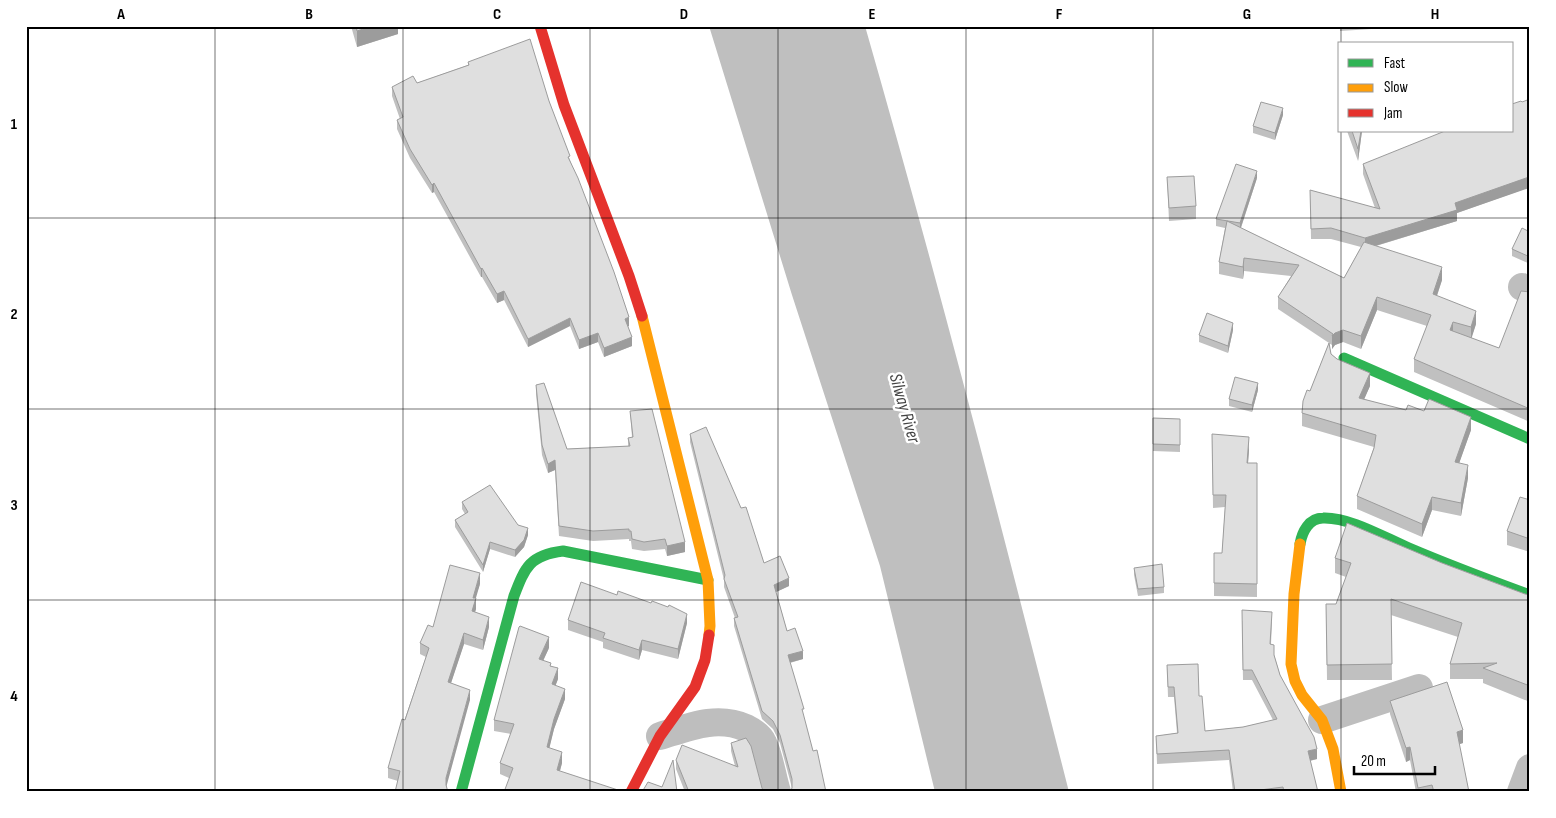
<svg xmlns="http://www.w3.org/2000/svg" width="1556" height="818" font-family="'Sofia Sans Condensed',sans-serif">
	<rect width="100%" height="100%" fill="#fff"/>
	<path fill="#bfbfbf" d="M 709,26 L 865,26 C 938,280 1004,536 1069,792 L 935,792 L 880,566 L 792,295 Z"/>
	<g fill="none" stroke-linecap="round" stroke-linejoin="round">
		<path stroke="#bebebe" stroke-width="28" d="M 1522,287 L 1530,290
			M 1322,720 L 1419,688
			M 660,736 C 689,727 717,715 746,728 C 754,732 760,736 763,743 C 770,758 772,776 777,792
			M 1521,792 L 1530,768"/>
		<path stroke="#30b455" stroke-width="11" d="M 1344,358 L 1530,439
			M 1300,544 C 1302,532 1309,518 1323,518 C 1350,517 1385,538 1409,548 C 1449,565 1489,580 1530,595
			M 461,792 L 514,596 C 525,567 530,555 563,551 L 708,580"/>
		<path stroke="#ff9f0a" stroke-width="11" d="M 642,316 L 708,580 L 710,626 L 709,635
			M 1300,544 L 1294,594 L 1291,664 L 1295,681 L 1302,695 L 1322,720 L 1333,749 L 1341,792"/>
		<path stroke="#e5322d" stroke-width="11" d="M 540,26 L 564,105 L 629,276 L 642,316
			M 631,792 L 660,736 L 695,687 L 705,660 L 709,635"/>
	</g>
	<path fill="#c0c0c0" d="M 351,26 L 398,26 L 398,34 L 357,47 Z
		M 1340,26 L 1419,26 L 1340,31 Z
		M 468,62 L 549,101 L 629,326 L 628,326 L 632,346 L 604,357 L 598,342 L 579,349 L 570,326 L 528,347 L 504,300 L 497,303 L 482,277 L 481,277 L 434,192 L 432,193 L 410,158 L 397,129 L 397,120 L 400,119 L 392,96 L 392,87 L 417,83 L 468,65 Z
		M 1530,99 L 1530,187 L 1457,213 L 1457,221 L 1376,246 L 1442,280 L 1437,296 L 1476,324 L 1471,338 L 1499,348 L 1530,292 L 1530,422 L 1414,372 L 1414,359 L 1427,326 L 1377,310 L 1361,349 L 1343,342 L 1335,345 L 1332,349 L 1332,345 L 1329,343 L 1331,354 L 1370,386 L 1364,399 L 1471,430 L 1459,463 L 1468,478 L 1461,516 L 1432,510 L 1422,537 L 1357,509 L 1357,496 L 1374,447 L 1302,426 L 1302,413 L 1310,391 L 1329,343 L 1278,309 L 1278,297 L 1291,276 L 1244,271 L 1243,279 L 1219,274 L 1219,262 L 1225,228 L 1216,226 L 1216,219 L 1257,178 L 1241,228 L 1344,278 L 1361,247 L 1331,239 L 1311,239 L 1310,190 L 1375,208 L 1363,174 L 1363,164 L 1512,131 L 1522,102 Z
		M 1283,115 L 1275,140 L 1253,133 L 1253,126 Z
		M 1347,131 L 1362,131 L 1358,161 Z
		M 1167,177 L 1196,206 L 1196,219 L 1169,221 Z
		M 1530,232 L 1530,264 L 1512,256 L 1512,249 Z
		M 1233,330 L 1228,353 L 1199,342 L 1199,335 Z
		M 536,385 L 567,449 L 628,446 L 628,438 L 632,437 L 630,411 L 685,552 L 667,556 L 665,549 L 644,551 L 632,549 L 631,541 L 629,541 L 629,539 L 593,541 L 559,536 L 555,470 L 548,473 L 542,455 L 536,394 Z
		M 1258,390 L 1252,412 L 1229,406 L 1229,399 Z
		M 1153,418 L 1180,419 L 1180,452 L 1153,451 Z
		M 690,434 L 764,563 L 789,586 L 776,592 L 787,631 L 803,659 L 790,663 L 792,788 L 780,743 L 773,729 L 762,719 L 734,626 L 734,618 L 735,618 L 724,587 L 724,580 L 690,442 Z
		M 1212,434 L 1249,450 L 1248,463 L 1257,463 L 1257,597 L 1214,596 L 1214,553 L 1222,553 L 1225,507 L 1213,508 Z
		M 1530,500 L 1530,552 L 1507,545 L 1507,531 Z
		M 462,502 L 518,525 L 528,535 L 524,547 L 515,557 L 490,549 L 483,572 L 455,527 L 455,520 L 465,514 L 462,509 Z
		M 1335,558 L 1442,563 L 1525,594 L 1530,595 L 1530,702 L 1483,683 L 1483,679 L 1450,679 L 1450,664 L 1458,637 L 1391,615 L 1392,680 L 1327,680 L 1326,604 L 1336,604 L 1346,577 L 1335,573 Z
		M 1134,568 L 1164,587 L 1164,593 L 1138,596 L 1134,575 Z
		M 480,584 L 475,598 L 476,609 L 475,612 L 489,627 L 483,650 L 464,644 L 451,683 L 470,700 L 398,781 L 388,778 L 388,768 L 426,657 L 420,654 L 420,643 L 433,627 Z
		M 568,620 L 687,623 L 678,659 L 642,650 L 639,660 L 603,648 L 603,642 L 568,630 Z
		M 1242,621 L 1272,622 L 1271,644 L 1280,675 L 1317,759 L 1310,761 L 1318,792 L 1233,792 L 1229,760 L 1157,764 L 1156,736 L 1177,733 L 1174,697 L 1168,697 L 1167,665 L 1199,696 L 1205,731 L 1243,727 L 1273,720 L 1252,680 L 1243,680 Z
		M 549,648 L 543,660 L 551,666 L 558,679 L 555,686 L 565,699 L 554,729 L 549,748 L 562,763 L 560,771 L 509,778 L 500,774 L 500,763 L 511,734 L 494,731 L 494,720 Z
		M 1390,701 L 1463,743 L 1459,744 L 1469,792 L 1416,792 L 1410,760 L 1406,762 L 1390,714 Z
		M 731,743 L 764,792 L 685,792 L 676,769 L 676,760 L 735,766 L 731,751 Z"/>
	<path fill="#9c9c9c" d="M 372,26 L 398,26 L 398,34 L 357,47 L 357,31 Z
		M 1283,108 L 1283,115 L 1275,140 L 1275,133 Z
		M 1361,131 L 1362,131 L 1358,161 L 1358,149 Z
		M 1257,171 L 1257,178 L 1240,230 L 1240,223 Z
		M 1530,176 L 1530,187 L 1529,188 L 1457,213 L 1457,221 L 1365,249 L 1365,238 L 1455,203 Z
		M 434,183 L 434,192 L 432,193 L 432,185 Z
		M 1244,258 L 1244,271 L 1243,279 L 1243,267 Z
		M 1442,267 L 1442,280 L 1433,307 L 1433,294 Z
		M 482,268 L 482,277 L 481,277 L 481,269 Z
		M 504,291 L 504,300 L 497,303 L 497,294 Z
		M 1377,297 L 1377,310 L 1361,349 L 1361,336 Z
		M 1476,311 L 1476,324 L 1471,340 L 1471,327 Z
		M 629,317 L 629,326 L 625,328 L 625,319 Z
		M 570,318 L 570,326 L 528,347 L 528,339 Z
		M 1453,322 L 1453,334 L 1450,330 Z
		M 1233,323 L 1233,330 L 1228,353 L 1228,346 Z
		M 1343,330 L 1343,342 L 1335,345 L 1332,349 L 1332,336 L 1335,333 Z
		M 598,333 L 598,342 L 579,349 L 579,340 Z
		M 632,337 L 632,346 L 604,357 L 604,348 Z
		M 1370,373 L 1370,386 L 1359,411 L 1359,398 Z
		M 1258,383 L 1258,390 L 1252,412 L 1252,405 Z
		M 1471,417 L 1471,430 L 1455,475 L 1455,462 Z
		M 1249,437 L 1249,450 L 1247,476 L 1247,463 Z
		M 555,460 L 555,470 L 548,473 L 548,464 Z
		M 1468,465 L 1468,478 L 1461,516 L 1461,503 Z
		M 1432,497 L 1432,510 L 1422,537 L 1422,524 Z
		M 528,528 L 528,535 L 524,547 L 515,557 L 515,550 Z
		M 490,542 L 490,549 L 483,572 L 483,565 Z
		M 685,542 L 685,552 L 667,556 L 667,546 Z
		M 480,573 L 480,584 L 473,608 L 473,598 Z
		M 789,578 L 789,586 L 774,593 L 774,585 Z
		M 476,598 L 476,609 L 472,621 L 472,611 Z
		M 687,614 L 687,623 L 678,659 L 678,649 Z
		M 489,617 L 489,627 L 483,650 L 483,640 Z
		M 464,633 L 464,644 L 448,692 L 448,682 Z
		M 549,637 L 549,648 L 539,670 L 539,659 Z
		M 642,640 L 642,650 L 639,660 L 639,650 Z
		M 803,651 L 803,659 L 788,663 L 788,655 Z
		M 558,668 L 558,679 L 552,695 L 552,684 Z
		M 565,689 L 565,699 L 554,729 L 547,758 L 547,747 L 554,719 Z
		M 470,690 L 470,700 L 446,788 L 446,778 Z
		M 1463,730 L 1463,743 L 1457,745 L 1457,732 Z
		M 1410,747 L 1410,760 L 1406,762 L 1406,748 Z
		M 1317,749 L 1317,759 L 1308,761 L 1308,751 Z
		M 562,752 L 562,763 L 557,781 L 557,770 Z"/>
	<path fill="#dfdfdf" stroke="#9c9c9c" d="M 356,26 L 372,26 L 357,31 Z
		M 530,39 L 549,101 L 570,156 L 568,157 L 578,178 L 614,272 L 629,317 L 625,319 L 632,337 L 604,348 L 598,333 L 579,340 L 570,318 L 528,339 L 504,291 L 497,294 L 482,268 L 481,269 L 434,183 L 432,185 L 410,149 L 397,120 L 403,117 L 392,87 L 413,76 L 417,83 L 469,65 L 468,62 Z
		M 1530,99 L 1530,176 L 1529,177 L 1455,203 L 1457,210 L 1365,238 L 1331,228 L 1311,229 L 1310,190 L 1380,209 L 1363,164 L 1445,131 L 1512,131 L 1512,104 L 1521,101 L 1522,102 Z
		M 1261,102 L 1283,108 L 1275,133 L 1253,126 Z
		M 1352,131 L 1361,131 L 1358,149 Z
		M 1236,164 L 1257,171 L 1240,223 L 1216,219 Z
		M 1194,176 L 1196,206 L 1169,208 L 1167,177 Z
		M 1227,221 L 1344,278 L 1364,242 L 1442,267 L 1433,294 L 1476,311 L 1471,327 L 1453,322 L 1450,330 L 1499,348 L 1521,291 L 1530,292 L 1530,409 L 1414,359 L 1431,315 L 1377,297 L 1361,336 L 1343,330 L 1335,333 L 1332,336 L 1333,334 L 1278,297 L 1299,265 L 1244,258 L 1243,267 L 1219,262 Z
		M 1522,228 L 1530,232 L 1530,257 L 1512,249 Z
		M 1207,313 L 1233,323 L 1228,346 L 1199,335 Z
		M 1329,343 L 1331,354 L 1337,359 L 1370,373 L 1359,398 L 1406,410 L 1408,405 L 1424,411 L 1429,399 L 1471,417 L 1455,462 L 1468,465 L 1461,503 L 1432,497 L 1422,524 L 1357,496 L 1374,448 L 1376,435 L 1302,413 L 1303,401 L 1307,390 L 1310,391 Z
		M 1235,377 L 1258,383 L 1252,405 L 1229,399 Z
		M 544,383 L 567,449 L 630,446 L 628,438 L 633,437 L 630,411 L 652,409 L 685,542 L 667,546 L 665,539 L 644,542 L 632,539 L 631,531 L 629,531 L 629,529 L 593,531 L 559,526 L 555,460 L 548,464 L 542,445 L 536,385 Z
		M 1153,418 L 1180,419 L 1180,445 L 1153,444 Z
		M 706,427 L 741,508 L 746,507 L 764,563 L 780,556 L 789,578 L 774,585 L 787,631 L 795,628 L 803,651 L 788,655 L 804,709 L 802,709 L 813,751 L 817,750 L 826,792 L 790,792 L 792,788 L 792,779 L 780,735 L 773,721 L 762,711 L 734,618 L 738,617 L 724,579 L 725,575 L 690,434 Z
		M 1212,434 L 1249,437 L 1247,463 L 1257,463 L 1257,584 L 1214,583 L 1214,553 L 1222,553 L 1226,495 L 1213,495 Z
		M 490,485 L 518,525 L 528,528 L 524,540 L 515,550 L 490,542 L 483,565 L 455,520 L 468,512 L 462,502 Z
		M 1520,497 L 1530,500 L 1530,539 L 1507,531 Z
		M 1347,523 L 1442,563 L 1525,594 L 1530,595 L 1530,686 L 1483,668 L 1497,663 L 1450,664 L 1462,623 L 1391,599 L 1392,664 L 1327,665 L 1326,604 L 1336,604 L 1351,563 L 1335,558 Z
		M 1162,564 L 1164,587 L 1138,589 L 1134,568 Z
		M 450,565 L 480,573 L 473,598 L 476,598 L 472,611 L 489,617 L 483,640 L 464,633 L 448,682 L 470,690 L 446,778 L 446,785 L 448,792 L 395,792 L 400,771 L 388,768 L 402,719 L 405,720 L 429,648 L 420,643 L 428,625 L 433,627 Z
		M 581,582 L 617,595 L 618,591 L 651,603 L 652,601 L 668,607 L 669,605 L 687,614 L 678,649 L 642,640 L 639,650 L 603,638 L 605,633 L 568,620 Z
		M 1242,610 L 1272,612 L 1270,644 L 1274,645 L 1274,655 L 1280,675 L 1314,737 L 1317,749 L 1308,751 L 1318,792 L 1284,792 L 1283,787 L 1245,792 L 1235,792 L 1229,750 L 1157,754 L 1156,736 L 1178,733 L 1174,687 L 1168,687 L 1167,665 L 1198,664 L 1199,696 L 1202,696 L 1205,731 L 1243,727 L 1277,719 L 1252,670 L 1243,670 Z
		M 520,626 L 549,637 L 539,659 L 551,663 L 550,666 L 558,668 L 552,684 L 565,689 L 554,719 L 547,747 L 562,752 L 557,770 L 618,790 L 620,792 L 504,792 L 513,768 L 500,763 L 514,724 L 494,720 L 519,627 Z
		M 1447,682 L 1463,730 L 1457,732 L 1469,792 L 1434,792 L 1432,785 L 1418,788 L 1410,747 L 1406,748 L 1390,701 Z
		M 746,738 L 751,746 L 762,788 L 764,792 L 689,792 L 676,760 L 682,745 L 738,767 L 731,743 Z
		M 673,760 L 677,792 L 642,792 L 648,782 L 662,787 Z"/>
	<path fill="none" stroke="#000" stroke-width="1" stroke-opacity="0.55" d="M 215,26 L 215,792M 403,26 L 403,792M 590,26 L 590,792M 778,26 L 778,792M 966,26 L 966,792M 1153,26 L 1153,792M 1341,26 L 1341,44M 1341,131 L 1341,792M 26,218 L 1530,218M 26,409 L 1530,409M 26,600 L 1530,600"/>
	<g text-anchor="middle" stroke-width="5" stroke-linejoin="round" paint-order="stroke">
		<g font-size="18" font-style="italic" fill="#444" stroke="#fff">
			<text transform="translate(905 408) rotate(74)" y="6">Silway River</text>
		</g>
	</g>
	<rect width="1556" height="818" fill="none" stroke="#ffffff" stroke-width="55"/>
	<rect x="1338" y="42" width="175" height="90" fill="#ffffff" stroke="#999999"/>
	<rect x="1348" y="59" width="25" height="8" fill="#30b455" stroke="#999999"/>
	<text x="1384" y="68" font-size="15" fill="#000000">Fast</text>
	<rect x="1348" y="84" width="25" height="8" fill="#ff9f0a" stroke="#999999"/>
	<text x="1384" y="92" font-size="15" fill="#000000">Slow</text>
	<rect x="1348" y="109" width="25" height="8" fill="#e5322d" stroke="#999999"/>
	<text x="1384" y="118" font-size="15" fill="#000000">Jam</text>
	<path d="M1354 766v8h81v-8" fill="none" stroke="#000000" stroke-width="2.5"/>
	<text x="1361" y="766" font-size="15" fill="#000000" stroke="#ffffff" stroke-width="4" paint-order="stroke">20 m</text>
	<rect x="28" y="28" width="1500" height="762" fill="none" stroke="#000" stroke-width="2"/>
	<g font-size="16" text-anchor="middle" font-weight="bold" fill="#000">
		<text x="121" y="19">A</text>
		<text x="309" y="19">B</text>
		<text x="497" y="19">C</text>
		<text x="684" y="19">D</text>
		<text x="872" y="19">E</text>
		<text x="1059" y="19">F</text>
		<text x="1247" y="19">G</text>
		<text x="1435" y="19">H</text>
		<text x="14" y="129">1</text>
		<text x="14" y="319">2</text>
		<text x="14" y="510">3</text>
		<text x="14" y="701">4</text>
	</g>
</svg>
